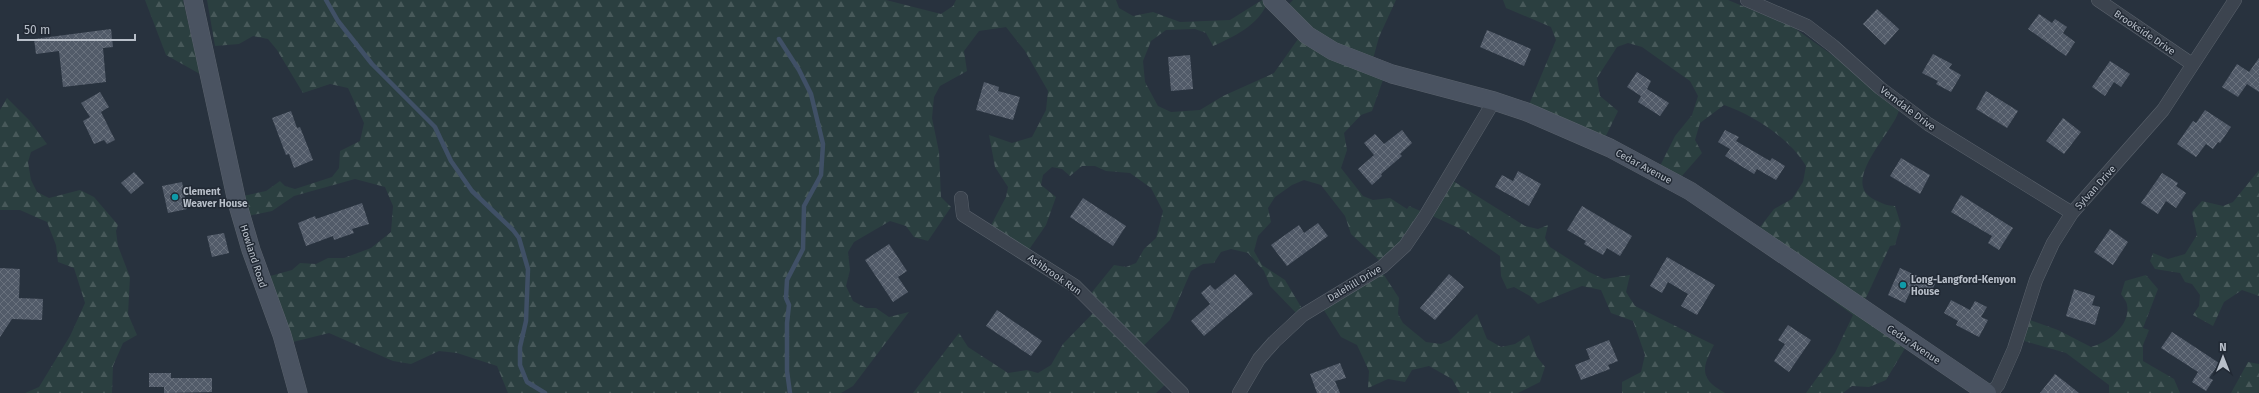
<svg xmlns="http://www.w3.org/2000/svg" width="2259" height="393" font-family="'Fira Sans',sans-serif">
	<defs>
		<pattern id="forest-firs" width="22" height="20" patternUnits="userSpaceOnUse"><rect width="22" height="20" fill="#2b3f40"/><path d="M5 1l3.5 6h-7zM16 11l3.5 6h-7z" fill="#48595a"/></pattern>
		<pattern id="building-cross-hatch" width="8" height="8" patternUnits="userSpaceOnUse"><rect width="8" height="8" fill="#525b69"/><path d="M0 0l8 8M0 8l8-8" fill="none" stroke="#69717d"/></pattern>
	</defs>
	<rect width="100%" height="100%" fill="#28323e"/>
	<path fill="url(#forest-firs)" d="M 145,0 L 183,0 L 200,74 L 166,55 Z
		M 207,0 L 886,0 L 941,14 L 953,6 L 956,0 L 1116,0 L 1119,8 L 1133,16 L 1153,12 L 1180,22 L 1230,20 L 1262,0 L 1267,3 C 1260,24 1232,38 1213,46 L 1206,33 L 1195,29 L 1166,30 L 1151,41 L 1143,61 L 1145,82 L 1158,106 L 1171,112 L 1200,110 L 1223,96 L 1274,73 L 1298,39 L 1278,15 L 1293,0 L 1396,0 L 1379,37 L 1370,70 L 1384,77 L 1372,111 L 1361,115 L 1344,133 L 1347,150 L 1341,168 L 1363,196 L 1373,200 L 1390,198 L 1407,209 L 1409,206 L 1425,213 L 1450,179 L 1525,226 L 1538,229 L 1548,225 L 1545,238 L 1550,247 L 1589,272 L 1604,279 L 1630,275 L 1626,292 L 1635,306 L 1714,345 C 1701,369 1700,379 1725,393 L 1622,393 L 1622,382 L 1641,372 L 1645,355 L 1633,321 L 1611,313 L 1601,290 L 1582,286 L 1538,304 L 1530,296 L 1514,287 L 1507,289 L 1501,276 L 1500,256 L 1463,230 L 1426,213 L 1422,233 L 1403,245 L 1382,263 L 1351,234 L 1345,216 L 1321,185 L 1304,180 L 1292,185 L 1275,197 L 1268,208 L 1271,222 L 1258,236 L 1254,251 L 1262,265 L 1285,280 L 1304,312 L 1299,316 L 1270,286 L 1264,271 L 1248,253 L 1231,249 L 1221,252 L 1214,263 L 1203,264 L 1191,271 L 1170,320 L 1140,349 L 1166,384 L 1156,393 L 913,393 L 959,333 L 968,347 L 1008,373 L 1027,370 L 1038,373 L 1051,365 L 1063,344 L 1097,309 L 1088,297 L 1114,265 L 1126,267 L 1136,263 L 1144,249 L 1156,238 L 1163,211 L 1151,188 L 1130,173 L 1106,171 L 1095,166 L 1082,166 L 1070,176 L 1062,169 L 1052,167 L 1043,175 L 1041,185 L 1056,197 L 1046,225 L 1028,251 L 989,229 L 1006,197 L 1008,187 L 995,167 L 989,135 L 1012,143 L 1032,137 L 1046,110 L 1048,91 L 1025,51 L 1006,27 L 979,31 L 964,51 L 967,71 L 940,86 L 934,97 L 932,118 L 939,152 L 941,197 L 951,207 L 928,241 L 914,237 L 906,226 L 890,221 L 854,242 L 848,252 L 850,270 L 846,286 L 853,301 L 866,308 L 876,308 L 889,317 L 909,312 L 853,386 L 841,393 L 508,393 L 497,366 L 457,353 L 439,351 L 411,364 L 393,361 L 329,333 L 285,344 L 263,278 L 292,270 L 300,263 L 316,264 L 328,258 L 344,258 L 371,248 L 391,232 L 393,206 L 385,187 L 355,179 L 294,196 L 272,211 L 243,217 L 238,197 L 266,191 L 280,181 L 285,186 L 295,189 L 332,177 L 339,168 L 340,151 L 360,141 L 364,123 L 348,88 L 330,84 L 303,93 L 277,50 L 268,39 L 253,36 L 239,44 L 215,46 Z
		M 1503,0 L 1728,0 L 1793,27 L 1842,62 L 1899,108 C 1900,126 1836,182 1875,200 C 1882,203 1887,206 1895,206 L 1901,225 L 1895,245 L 1890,246 L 1858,315 L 1907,345 L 1886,380 L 1869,387 L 1852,386 L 1843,393 L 1806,393 L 1835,353 L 1853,315 L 1750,240 L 1774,209 L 1792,199 L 1803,182 L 1806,166 C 1789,138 1755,116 1724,105 L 1700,123 L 1695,140 L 1702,153 L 1674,185 L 1656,174 L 1675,136 L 1692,115 L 1698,96 L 1690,81 L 1642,47 L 1628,43 L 1617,47 L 1597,78 L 1600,96 L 1618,111 L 1600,148 L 1526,112 L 1556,40 L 1551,27 L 1506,8 Z
		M 7,98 L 29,120 L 47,144 L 31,152 L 28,162 L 31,180 L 37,192 L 49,198 L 80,190 L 94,197 L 118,225 L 116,231 L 118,246 L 130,277 L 128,314 L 137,335 L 123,343 L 113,366 L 112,393 L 25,393 L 39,387 L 70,336 L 85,303 L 74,268 L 58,262 L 56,245 L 47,222 L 20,210 L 0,210 L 0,110 Z
		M 2259,170 L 2259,296 L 2242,290 L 2224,302 L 2213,326 L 2193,315 L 2199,306 L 2200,295 L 2192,284 L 2185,282 L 2180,273 L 2155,269 L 2150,261 L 2153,253 L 2168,259 L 2185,254 L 2197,235 L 2192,212 L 2202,201 L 2223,206 L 2233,202 Z
		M 1382,272 L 1399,298 L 1398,314 L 1403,323 L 1426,342 L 1441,344 L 1450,340 L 1477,314 L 1487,339 L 1501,347 L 1515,344 L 1529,335 L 1537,357 L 1545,367 L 1540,382 L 1518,393 L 1460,393 L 1452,379 L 1429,366 L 1412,370 L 1405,382 L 1388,379 L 1368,388 L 1369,371 L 1357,345 L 1341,337 L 1320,304 Z
		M 2146,275 L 2158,289 L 2143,328 L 2149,330 L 2143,345 L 2143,361 L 2174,379 L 2180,393 L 2109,393 L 2109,385 L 2066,353 L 2017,339 L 2030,320 L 2058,330 L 2091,347 C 2108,343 2131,325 2127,305 C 2127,302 2123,297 2121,294 L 2125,281 Z
		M 2248,362 L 2259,364 L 2259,393 L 2231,393 Z"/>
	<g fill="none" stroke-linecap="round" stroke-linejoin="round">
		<path stroke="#405066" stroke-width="4.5" d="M 326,0 L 338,21 L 372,64 L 435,127 L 451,161 L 472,191 L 513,230 L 519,238 L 528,269 L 526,321 L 520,347 L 520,365 L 527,382 L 545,393
			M 779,39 L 799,70 L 811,94 L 823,144 L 821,175 L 804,206 L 803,249 L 787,280 L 786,298 L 789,305 L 787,323 L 787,371 L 790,393"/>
	</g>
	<path fill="url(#building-cross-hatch)" d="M 1877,9 L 1899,29 L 1885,45 L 1863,24 Z
		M 2039,14 L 2052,23 L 2055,19 L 2067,27 L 2063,33 L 2075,42 L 2066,56 L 2028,29 Z
		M 111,29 L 113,47 L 103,48 L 106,82 L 63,87 L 59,51 L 36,54 L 34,39 Z
		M 1487,30 L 1531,49 L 1524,66 L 1480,47 Z
		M 1933,54 L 1952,64 L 1949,68 L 1961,75 L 1951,92 L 1936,84 L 1938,81 L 1922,73 Z
		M 1190,55 L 1193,89 L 1171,91 L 1168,57 Z
		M 2259,58 L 2259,92 L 2247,84 L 2238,97 L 2222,87 L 2237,64 L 2249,72 Z
		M 2110,61 L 2130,74 L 2121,87 L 2114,82 L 2105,96 L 2092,87 Z
		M 1637,72 L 1651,81 L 1647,89 L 1669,103 L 1660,116 L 1638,102 L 1641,96 L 1627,87 Z
		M 984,82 L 999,87 L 998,91 L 1020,97 L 1013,120 L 976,110 Z
		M 1986,91 L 2018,111 L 2007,128 L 1976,109 Z
		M 100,92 L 109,107 L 101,112 L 115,140 L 107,144 L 104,140 L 94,144 L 83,121 L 90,117 L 81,103 Z
		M 2205,110 L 2231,127 L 2220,143 L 2218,142 L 2213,149 L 2206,144 L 2196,157 L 2177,144 L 2193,121 L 2196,123 Z
		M 291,111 L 297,128 L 300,127 L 313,160 L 294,168 L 289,154 L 286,155 L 272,118 Z
		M 2063,118 L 2081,132 L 2064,154 L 2046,141 Z
		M 1402,130 L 1412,143 L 1400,154 L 1402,156 L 1381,174 L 1382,176 L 1372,185 L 1358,169 L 1374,155 L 1364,143 L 1375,134 L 1384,144 Z
		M 1725,130 L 1739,137 L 1736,141 L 1770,161 L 1772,158 L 1785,166 L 1776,180 L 1757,169 L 1754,174 L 1725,156 L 1730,149 L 1718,142 Z
		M 1901,158 L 1930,175 L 1920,194 L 1890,176 Z
		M 1518,171 L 1541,184 L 1529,206 L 1495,187 L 1502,175 L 1513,181 Z
		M 134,172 L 144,183 L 131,194 L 121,183 Z
		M 2162,173 L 2178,183 L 2176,186 L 2186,193 L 2176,208 L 2166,201 L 2158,214 L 2141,203 Z
		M 182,182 L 187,209 L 168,213 L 162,186 Z
		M 1961,195 L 2013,228 L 1999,250 L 1988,243 L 1992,236 L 1951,212 Z
		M 1083,198 L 1126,226 L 1113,246 L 1070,217 Z
		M 362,203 L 369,224 L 352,229 L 354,233 L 334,240 L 333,236 L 306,246 L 298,223 L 315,216 L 316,219 Z
		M 1582,206 L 1632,236 L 1620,256 L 1607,248 L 1603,255 L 1584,244 L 1586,241 L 1567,230 Z
		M 1318,223 L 1328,236 L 1287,266 L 1271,245 L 1299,225 L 1304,233 Z
		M 2110,229 L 2128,242 L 2113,265 L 2094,252 Z
		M 224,233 L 229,253 L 212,257 L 207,236 Z
		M 889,244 L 907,271 L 898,277 L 908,292 L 893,302 L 865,260 Z
		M 1667,257 L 1715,285 L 1697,315 L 1681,306 L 1688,294 L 1668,282 L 1662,293 L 1650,286 Z
		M 0,268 L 20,269 L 19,298 L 43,299 L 42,320 L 12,319 L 0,337 Z
		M 1900,268 L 1935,284 L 1929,296 L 1912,288 L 1905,303 L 1888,295 Z
		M 1235,274 L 1253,294 L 1204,336 L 1191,321 L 1210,304 L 1201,293 L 1210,285 L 1215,290 Z
		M 1449,274 L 1464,287 L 1435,320 L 1420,308 Z
		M 2074,289 L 2095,296 L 2092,305 L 2100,307 L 2095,325 L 2066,316 Z
		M 1951,300 L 1970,310 L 1975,301 L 1987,307 L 1981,317 L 1988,320 L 1979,337 L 1956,325 L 1958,321 L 1944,313 Z
		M 997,310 L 1042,341 L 1031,356 L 986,326 Z
		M 1788,325 L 1811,340 L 1789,372 L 1774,361 L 1785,344 L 1778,340 Z
		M 2172,332 L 2219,363 L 2209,378 L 2213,380 L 2206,391 L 2192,382 L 2198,372 L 2161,348 Z
		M 1609,340 L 1618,361 L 1608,365 L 1610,369 L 1581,380 L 1575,365 L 1590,359 L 1586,349 Z
		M 1340,363 L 1346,378 L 1335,381 L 1340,393 L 1317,393 L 1310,374 Z
		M 149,373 L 171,373 L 171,378 L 212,378 L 212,392 L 164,393 L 164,387 L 149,387 Z
		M 2055,374 L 2079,393 L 2040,393 Z"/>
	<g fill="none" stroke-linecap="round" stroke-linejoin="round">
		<defs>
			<path id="street" d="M 1747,0 L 1807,26 L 1833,46 L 1880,88 L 1928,124 L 2072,213
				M 2098,0 L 2192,64
				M 961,198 L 963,215 L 1075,286 L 1182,393
				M 1239,393 L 1259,359 L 1274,342 L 1303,315 L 1382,267 L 1405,246 L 1424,218 L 1494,101
				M 1991,393 L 1998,385 L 2014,349 L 2036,280 L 2053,243 L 2072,213 L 2163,110 L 2235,0"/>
			<path id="secondary" d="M 193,0 L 237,202 L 251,250 L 282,335 L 298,393
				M 1272,0 L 1307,35 L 1333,51 L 1392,74 L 1494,101 L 1527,112 L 1610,148 L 1690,191 L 1987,393"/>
		</defs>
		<use href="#street" stroke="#5a626c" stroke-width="14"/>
		<use href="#secondary" stroke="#5a626c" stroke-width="19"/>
		<use href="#street" stroke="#3c444f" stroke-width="13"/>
		<use href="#secondary" stroke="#4a5361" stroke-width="18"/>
	</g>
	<g fill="#0f9aa8" stroke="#212934" stroke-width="1.5">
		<circle cx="175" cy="197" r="4"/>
		<circle cx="1903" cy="285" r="4"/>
	</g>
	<g text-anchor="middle" stroke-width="3" stroke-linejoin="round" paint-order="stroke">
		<g font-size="10" fill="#b8bfc9" stroke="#212934">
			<text transform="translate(2145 32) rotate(34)" y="4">Brookside Drive</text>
			<text transform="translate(1908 108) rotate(37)" y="4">Verndale Drive</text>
			<text transform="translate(1644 166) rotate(28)" y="4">Cedar Avenue</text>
			<text transform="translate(2095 187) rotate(-48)" y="4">Sylvan Drive</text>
			<text transform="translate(254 256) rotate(72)" y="4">Howland Road</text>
			<text transform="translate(1055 274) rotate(35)" y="4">Ashbrook Run</text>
			<text transform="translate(1354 283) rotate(-31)" y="4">Dalehill Drive</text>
			<text transform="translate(1914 344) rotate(34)" y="4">Cedar Avenue</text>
		</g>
		<g font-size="10" font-weight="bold" fill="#b8bfc9" stroke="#212934" text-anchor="start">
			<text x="183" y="195">Clement<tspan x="183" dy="12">Weaver House</tspan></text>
			<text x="1911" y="283">Long-Langford-Kenyon<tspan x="1911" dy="12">House</tspan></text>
		</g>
	</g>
	<g transform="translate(2223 357)" stroke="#212934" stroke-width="3" paint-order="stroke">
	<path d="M0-3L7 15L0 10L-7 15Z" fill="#b8bfc9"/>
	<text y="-6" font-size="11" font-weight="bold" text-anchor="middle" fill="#b8bfc9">N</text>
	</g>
	<path d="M18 34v6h117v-6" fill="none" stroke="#b8bfc9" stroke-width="2"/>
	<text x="24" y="34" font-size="12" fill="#b8bfc9" stroke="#212934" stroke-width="3" paint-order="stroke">50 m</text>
</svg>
